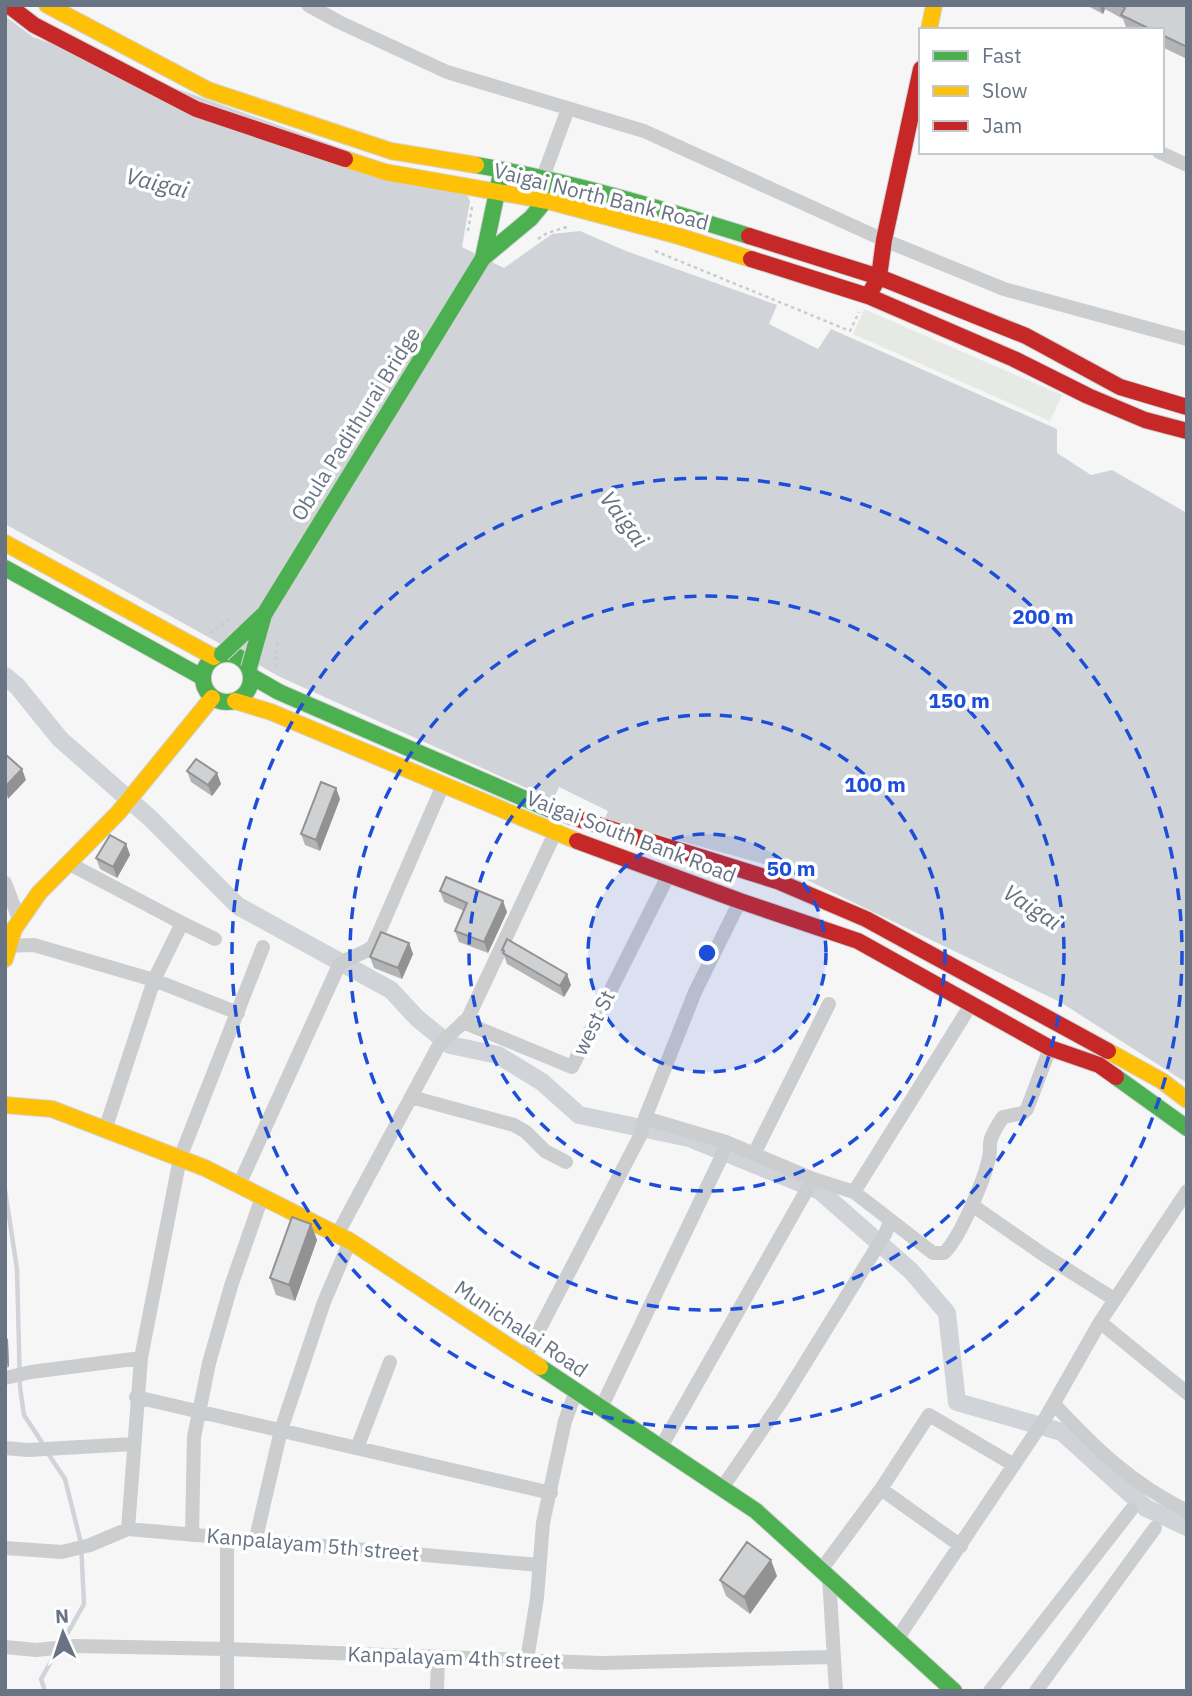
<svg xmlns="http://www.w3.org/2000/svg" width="1192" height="1696" font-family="'IBM Plex Sans',sans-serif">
	<rect width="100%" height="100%" fill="#f6f6f6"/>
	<path fill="#e6e9e4" d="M 864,309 L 1062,395 L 1050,421 L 853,334 Z"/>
	<path fill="#d0d4d9" d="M 5,16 L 33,37 L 466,193 L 470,201 L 462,247 L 504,268 L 552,234 L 580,231 L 626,251 L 777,305 L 769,324 L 818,349 L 831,329 L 1057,429 L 1057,453 L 1091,475 L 1112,470 L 1187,513 L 1187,1083 L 1060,1002 L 786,870 L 604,820 L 608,811 L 559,787 L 553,800 L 280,677 L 5,524 Z"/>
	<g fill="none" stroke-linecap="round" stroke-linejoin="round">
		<path stroke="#d0d4d9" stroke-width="4.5" d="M 5,1190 L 17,1269 L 20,1387 L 24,1415 L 43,1444
			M 47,1452 L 65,1479 L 81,1543 L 84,1604 L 62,1643
			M 45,1691 L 41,1679 L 57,1651"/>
		<path stroke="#d0d4d9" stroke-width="18" d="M 5,676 L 17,686 L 60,739 L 150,818 L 238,906 L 391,990 L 417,1018 L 450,1045 L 498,1055 L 542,1082 L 579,1115 L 689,1138 L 820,1191 L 911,1271 L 947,1313 L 957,1402 L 1062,1432 L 1146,1508 L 1187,1527"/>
		<defs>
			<path id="fast" d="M 476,165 C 569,181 659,208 749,236
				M 483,258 L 500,178
				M 5,568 L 202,677
				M 265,613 L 483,258 L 531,218 L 554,190
				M203 678a24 24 0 1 1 48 0a24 24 0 1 1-48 0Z
				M 251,676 L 279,692 L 553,811
				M 1116,1077 L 1187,1128
				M 540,1367 L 756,1511 L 954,1691"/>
			<path id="slow" d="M 47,5 L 208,90 L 391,151 L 476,165
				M 929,30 L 934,5
				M 345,159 L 385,172 L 548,201 L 675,235 L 751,259
				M 5,543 L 214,657
				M 235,701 L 271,712 L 577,841
				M 5,959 L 14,929 L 39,893 L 118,813 L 212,698
				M 1108,1051 L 1162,1081 L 1187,1100
				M 5,1105 L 52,1109 L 205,1168 L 350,1241 L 540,1367"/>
			<path id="jam" d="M 8,5 L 34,25 L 196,109 L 345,159
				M 749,236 L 879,277 L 1026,336 L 1120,387 L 1187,407
				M 751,259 L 868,296 L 1014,359 L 1088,396 L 1145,420 L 1187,431
				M 871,291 L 879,277 L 884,240 L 921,69
				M 553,811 L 777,881 L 866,919 L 1108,1051
				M 577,841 L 740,901 L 858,941 L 1050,1048 L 1099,1065 L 1116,1077"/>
		</defs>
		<use href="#fast" stroke="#d2d3d4" stroke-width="18"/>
		<use href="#slow" stroke="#d2d3d4" stroke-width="18"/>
		<use href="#jam" stroke="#d2d3d4" stroke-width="18"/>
		<path stroke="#cacbcc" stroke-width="2.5" stroke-dasharray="3.5 3.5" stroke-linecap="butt" d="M 468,231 L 472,207
			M 538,239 L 547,233 L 567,227
			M 655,251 L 850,331 L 859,312
			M 210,633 L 230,619
			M 275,667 L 278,638"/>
		<path stroke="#cccdcf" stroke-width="14" d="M 308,5 L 339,22 L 447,72 L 644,131 L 884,240 L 1004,289 L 1187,339
			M 1159,152 L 1187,165
			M 543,177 L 568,109
			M 68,863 L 182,923
			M 5,883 L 19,919
			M 5,946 L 34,945 L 154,980 L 238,1013
			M 463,1022 L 572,1067 L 669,874
			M 411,1097 L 514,1125 L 526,1132 L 545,1151 L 566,1162
			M 645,1118 L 726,1142 L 813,1179 L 854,1192 L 972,1003
			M 105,1130 L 154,980 L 182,923 L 215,939
			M 754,1154 L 829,1004
			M 239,1185 L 339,965 C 350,955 362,956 373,946 L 443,785
			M 854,1192 L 933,1253 L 944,1253 C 960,1238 987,1175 990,1152 C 990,1146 989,1142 992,1136 C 995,1129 999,1123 1003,1117 L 1023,1113 L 1027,1109 L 1050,1048
			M 972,1205 L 1044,1255 L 1114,1299
			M 337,1235 L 439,1045 L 468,1018 L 555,833
			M 1100,1322 L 1187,1393
			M 525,1357 L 640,1136 L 645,1118 L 695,992 L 740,901
			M 5,1378 L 31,1372 L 141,1358
			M 136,1397 L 551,1493
			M 1054,1404 C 1096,1449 1131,1483 1187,1511
			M 601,1408 L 720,1160 L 726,1142
			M 661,1447 L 813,1179
			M 5,1448 L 28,1450 L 133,1444
			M 357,1448 L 390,1362
			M 722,1488 L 781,1402 L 885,1234 L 890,1222
			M 881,1489 L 961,1546
			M 128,1529 L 141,1358 L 180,1158 L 263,947
			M 192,1535 L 194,1437 L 209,1363 L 231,1286 L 262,1197
			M 227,1538 L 227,1691
			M 256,1538 L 281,1430 L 324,1302 L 350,1241
			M 5,1548 L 62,1552 L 90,1545 L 128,1529 L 539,1565
			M 821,1570 L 881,1489 L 929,1415 L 1014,1465
			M 829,1577 L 836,1691
			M 897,1639 L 1046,1417 L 1100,1322 L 1187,1191
			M 5,1647 L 36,1650 L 76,1646 L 227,1649 L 602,1663 L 832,1657
			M 527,1660 L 537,1598 L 543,1523 L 565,1421 L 576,1391
			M 437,1691 L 438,1657
			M 990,1691 L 1131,1510
			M 1036,1691 L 1155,1528"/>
		<use href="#fast" stroke="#4caf50" stroke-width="16"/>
		<use href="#slow" stroke="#ffc107" stroke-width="16"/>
		<use href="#jam" stroke="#c62828" stroke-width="16"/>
		<defs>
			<path id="fast-bridge" d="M 222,654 L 265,613
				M 249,668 L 264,615"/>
		</defs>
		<use href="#fast-bridge" stroke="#d2d3d4" stroke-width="18" stroke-linecap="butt"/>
		<use href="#fast-bridge" stroke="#4caf50" stroke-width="16"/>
	</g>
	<path fill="#b3b4b5" d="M 1086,5 L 1187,5 L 1187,59 L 1162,47 L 1162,30 L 1127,30 L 1123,19 L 1105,9 L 1103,14 Z
		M 187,771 L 217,773 L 221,784 L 212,796 L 191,782 Z
		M 336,788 L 340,799 L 320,851 L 305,845 L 301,834 Z
		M 126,844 L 130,855 L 117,878 L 100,869 L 96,858 Z
		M 440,891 L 507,912 L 488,953 L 459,942 L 455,931 L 464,911 L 444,902 Z
		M 409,943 L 413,954 L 402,979 L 374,968 L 370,957 Z
		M 502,950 L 571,985 L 564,997 L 507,964 Z
		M 311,1224 L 317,1240 L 295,1301 L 276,1295 L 270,1278 Z
		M 5,1334 L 8,1340 L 9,1367 L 5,1368 Z
		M 777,1576 L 750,1614 L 726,1596 L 720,1580 Z"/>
	<path fill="#929293" d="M 1099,5 L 1104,5 L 1105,9 L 1103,14 Z
		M 22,769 L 26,780 L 8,799 L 5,787 Z
		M 217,773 L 221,784 L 212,796 L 208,785 Z
		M 336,788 L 340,799 L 320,851 L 316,840 Z
		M 126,844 L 130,855 L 117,878 L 113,867 Z
		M 503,901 L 507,912 L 488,953 L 484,942 Z
		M 409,943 L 413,954 L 402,979 L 398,968 Z
		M 567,974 L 571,985 L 564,997 L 560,986 Z
		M 311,1224 L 317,1240 L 295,1301 L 289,1285 Z
		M 5,1334 L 8,1340 L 9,1367 L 5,1358 Z
		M 771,1560 L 777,1576 L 750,1614 L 744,1597 Z"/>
	<path fill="#d0d1d2" stroke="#929293" stroke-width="2" d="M 1120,5 L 1187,5 L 1187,47 L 1162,35 L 1162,30 L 1152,30 L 1121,15 L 1125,8 Z
		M 5,754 L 22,769 L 5,787 Z
		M 196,759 L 217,773 L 208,785 L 187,771 Z
		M 321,782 L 336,788 L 316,840 L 301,834 Z
		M 110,835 L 126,844 L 113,867 L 96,858 Z
		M 446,877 L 503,901 L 484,942 L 455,931 L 467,903 L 440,891 Z
		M 381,932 L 409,943 L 398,968 L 370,957 Z
		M 507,939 L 567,974 L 560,986 L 503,953 L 504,951 L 502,950 Z
		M 292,1217 L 311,1224 L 289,1285 L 270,1278 Z
		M 747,1542 L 771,1560 L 744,1597 L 720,1580 Z"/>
	<circle cx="707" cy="953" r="119" fill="#1d4ed8" fill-opacity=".12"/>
	<g fill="none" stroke="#1d4ed8" stroke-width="3.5" stroke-dasharray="12 9">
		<circle cx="707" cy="953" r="119"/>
		<circle cx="707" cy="953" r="238"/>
		<circle cx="707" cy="953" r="357"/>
		<circle cx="707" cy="953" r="475"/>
	</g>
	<g text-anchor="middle" stroke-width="7" stroke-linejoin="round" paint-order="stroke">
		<g font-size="21" fill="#687384" stroke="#fff">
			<text transform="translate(601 197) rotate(14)" y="7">Vaigai North Bank Road</text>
			<text transform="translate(356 424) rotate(-58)" y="7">Obula Padithurai Bridge</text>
			<text transform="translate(631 837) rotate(21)" y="7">Vaigai South Bank Road</text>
			<text transform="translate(594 1023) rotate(-64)" y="7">west St</text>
			<text transform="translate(521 1329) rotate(34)" y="7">Munichalai Road</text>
			<text transform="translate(313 1545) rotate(5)" y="7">Kanpalayam 5th street</text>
			<text transform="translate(454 1658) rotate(2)" y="7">Kanpalayam 4th street</text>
		</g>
		<g font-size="23" font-style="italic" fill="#64737f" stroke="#fff">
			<text transform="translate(157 183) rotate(14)" y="8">Vaigai</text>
			<text transform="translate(624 519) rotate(53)" y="8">Vaigai</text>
			<text transform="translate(1032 907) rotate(33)" y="8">Vaigai</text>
		</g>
	</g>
	<circle cx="707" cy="953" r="10" fill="#1d4ed8" stroke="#fff" stroke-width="3.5"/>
	<g font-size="21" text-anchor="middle" font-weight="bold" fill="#1d4ed8" stroke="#fff" stroke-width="7" stroke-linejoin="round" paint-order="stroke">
		<text x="1043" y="624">200 m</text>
		<text x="959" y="708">150 m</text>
		<text x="875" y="792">100 m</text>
		<text x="791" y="876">50 m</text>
	</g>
	<rect width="1192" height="1696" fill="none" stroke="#687384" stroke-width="14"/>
	<rect x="919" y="28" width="245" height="126" fill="#ffffff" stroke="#c3c7ce" stroke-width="2"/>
	<rect x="933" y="51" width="35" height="10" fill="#4caf50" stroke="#c3c7ce" stroke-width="2"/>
	<text x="982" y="63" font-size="21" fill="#687384">Fast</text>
	<rect x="933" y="86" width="35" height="10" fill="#ffc107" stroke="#c3c7ce" stroke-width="2"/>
	<text x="982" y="98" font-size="21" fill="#687384">Slow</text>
	<rect x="933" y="121" width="35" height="10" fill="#c62828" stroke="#c3c7ce" stroke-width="2"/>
	<text x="982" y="133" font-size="21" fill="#687384">Jam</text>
	<g transform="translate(63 1633) rotate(357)" stroke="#ffffff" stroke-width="5" paint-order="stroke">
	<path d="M0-5L12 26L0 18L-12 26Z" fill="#687384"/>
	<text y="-10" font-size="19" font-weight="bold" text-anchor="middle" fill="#687384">N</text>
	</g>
</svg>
